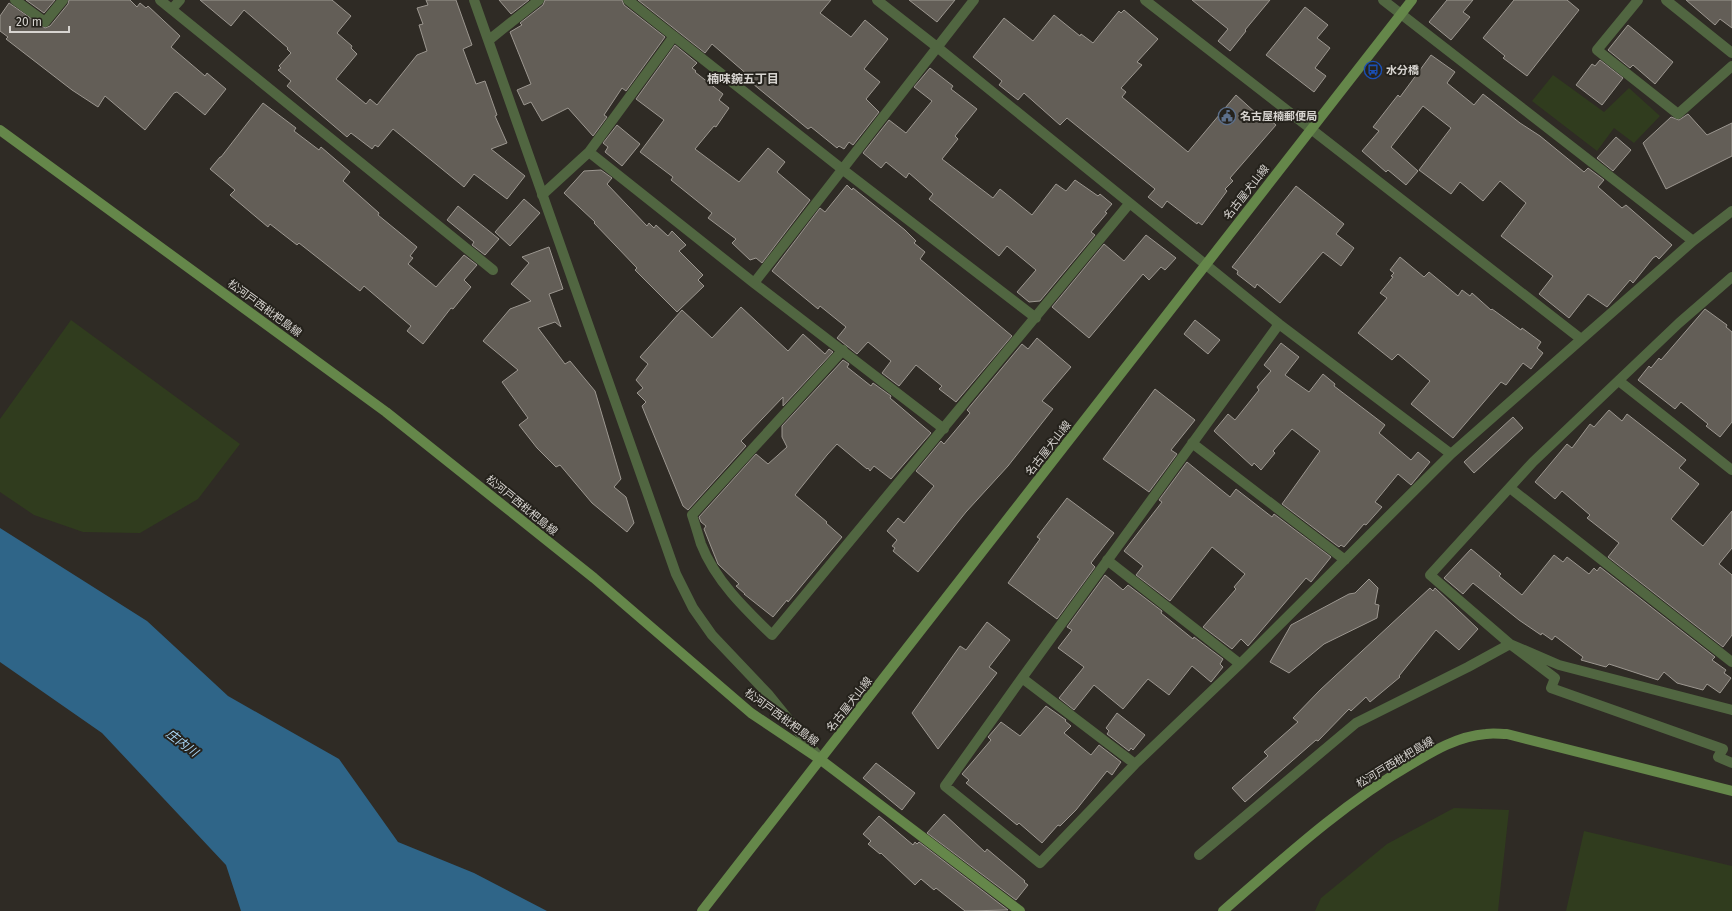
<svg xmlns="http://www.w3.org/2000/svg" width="1732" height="911" font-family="'Fira Sans','Noto Sans JP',sans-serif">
	<rect width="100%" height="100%" fill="#2f2b25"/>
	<path fill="#303c1e" d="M 1553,75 L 1604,112 L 1629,88 L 1660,116 L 1634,143 L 1614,128 L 1597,151 L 1532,101 Z
		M 71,320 L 240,444 L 198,499 L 140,533 L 83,532 L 34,515 L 0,492 L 0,419 Z
		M 1454,808 L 1509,810 L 1498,911 L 1315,911 L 1321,898 L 1387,844 Z
		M 1584,831 L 1732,866 L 1732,911 L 1566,911 Z"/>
	<path fill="#2f6588" d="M 0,528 L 147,621 L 228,696 L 339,759 L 398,842 L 474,873 L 547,911 L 241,911 L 226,865 L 102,733 L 0,662 Z"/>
	<path fill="#635e57" stroke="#9c9790" d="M 26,0 L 55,0 L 44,13 Z
		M 69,0 L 130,0 L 137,7 L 140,3 L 146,8 L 148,6 L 180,36 L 171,47 L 205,76 L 207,73 L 226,89 L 205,115 L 177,92 L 174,93 L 145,130 L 105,96 L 98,107 L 72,90 L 6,39 L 8,37 L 0,31 L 0,16 L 9,3 L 45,28 L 50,26 L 68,4 Z
		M 200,0 L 332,0 L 351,16 L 337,33 L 352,46 L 351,48 L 357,54 L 336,79 L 366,104 L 370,99 L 377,105 L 417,55 L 427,51 L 419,25 L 423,24 L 417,8 L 428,5 L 426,0 L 456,0 L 472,45 L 463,49 L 476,84 L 485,81 L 497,115 L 495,116 L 507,143 L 491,149 L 525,176 L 507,199 L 474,174 L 464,187 L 393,129 L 378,147 L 375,145 L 372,149 L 351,133 L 347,137 L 287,86 L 291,81 L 278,70 L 281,68 L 279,66 L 291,53 L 287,49 L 288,48 L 244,10 L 231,26 Z
		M 499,0 L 529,0 L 511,14 Z
		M 545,0 L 622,0 L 624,5 L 665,37 L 626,91 L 622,88 L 604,115 L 607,117 L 593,136 L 568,108 L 542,121 L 531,102 L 524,105 L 517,90 L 531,84 L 510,32 L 522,25 L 520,23 L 543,5 Z
		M 638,0 L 831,0 L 820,13 L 851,37 L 865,20 L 888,39 L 864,69 L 880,82 L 866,99 L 879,112 L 853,145 L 849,142 L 844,149 L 839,146 L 837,148 L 811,127 L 808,129 L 747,79 L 749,76 L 712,44 L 705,53 Z
		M 909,0 L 955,0 L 937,22 Z
		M 1192,0 L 1270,0 L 1245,30 L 1246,31 L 1230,51 L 1218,41 L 1228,29 Z
		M 1447,0 L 1473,0 L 1463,12 L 1470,17 L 1451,40 L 1429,22 Z
		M 1514,0 L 1567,0 L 1579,10 L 1527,76 L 1503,58 L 1505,56 L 1483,38 Z
		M 1686,0 L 1732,0 L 1732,28 L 1720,19 L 1715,25 Z
		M 1305,7 L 1328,25 L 1317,38 L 1330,48 L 1315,68 L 1326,76 L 1314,92 L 1266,55 Z
		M 1124,10 L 1158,39 L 1137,62 L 1142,65 L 1121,88 L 1126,92 L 1122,97 L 1188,152 L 1236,95 L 1258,115 L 1261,112 L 1276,125 L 1230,178 L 1233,181 L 1225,189 L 1227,191 L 1202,225 L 1198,222 L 1197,224 L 1167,201 L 1162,208 L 1148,197 L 1155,189 L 1067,118 L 1060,125 L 1024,93 L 1018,100 L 999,85 L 1002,81 L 973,57 L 1004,18 L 1033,41 L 1054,15 L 1080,36 L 1081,34 L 1093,43 L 1119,11 L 1121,13 Z
		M 1628,25 L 1673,62 L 1655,84 L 1633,65 L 1630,68 L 1608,50 Z
		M 675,45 L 697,63 L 692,68 L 696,71 L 695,72 L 723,94 L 719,100 L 729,108 L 716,127 L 714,126 L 695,149 L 739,182 L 768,148 L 785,162 L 777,172 L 810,200 L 762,263 L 756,258 L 750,260 L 732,243 L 736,239 L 708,218 L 712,213 L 671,180 L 673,177 L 640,152 L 664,120 L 636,99 Z
		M 1431,55 L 1455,72 L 1447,83 L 1474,105 L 1483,94 L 1520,123 L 1540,136 L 1584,172 L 1588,168 L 1604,180 L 1598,187 L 1622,208 L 1626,205 L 1672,245 L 1659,259 L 1656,256 L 1653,258 L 1633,283 L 1630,280 L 1607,307 L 1588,294 L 1569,318 L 1539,294 L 1553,276 L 1501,236 L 1526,203 L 1500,181 L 1483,201 L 1460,182 L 1451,194 L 1419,170 L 1451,128 L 1423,106 L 1391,147 L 1418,171 L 1406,185 L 1388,170 L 1386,172 L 1362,151 L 1379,131 L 1373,127 L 1398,95 L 1400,97 Z
		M 1600,60 L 1623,78 L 1602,105 L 1576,85 L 1592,64 L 1595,66 Z
		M 930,68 L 953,86 L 951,89 L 977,109 L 955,136 L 958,139 L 942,159 L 993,198 L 1000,189 L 1032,215 L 1056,184 L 1066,191 L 1075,180 L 1098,196 L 1100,194 L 1112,204 L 1105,212 L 1107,213 L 1091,232 L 1095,235 L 1040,301 L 1029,302 L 1017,292 L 1036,270 L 1007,246 L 999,256 L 929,199 L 933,194 L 909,173 L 906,178 L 886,162 L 881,168 L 863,153 L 889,120 L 906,133 L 932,101 L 914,87 Z
		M 263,103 L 296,128 L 294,131 L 319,150 L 321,147 L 350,172 L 343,181 L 379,213 L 378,215 L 417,247 L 410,256 L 413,258 L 408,264 L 436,287 L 464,255 L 477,265 L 464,280 L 471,287 L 453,309 L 451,308 L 423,344 L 407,331 L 411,326 L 364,286 L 360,291 L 299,243 L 297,245 L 270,224 L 268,227 L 230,195 L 235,190 L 210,169 L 220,157 L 221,157 Z
		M 1688,114 L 1707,135 L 1732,123 L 1732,156 L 1666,189 L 1643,143 L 1671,117 L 1679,120 Z
		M 617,125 L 640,144 L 622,166 L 605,152 L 608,147 L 603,143 Z
		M 1616,137 L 1631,150 L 1613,171 L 1597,158 Z
		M 601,170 L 612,178 L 607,184 L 647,226 L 649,223 L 654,228 L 656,225 L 668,236 L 672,231 L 686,245 L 679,251 L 703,275 L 698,280 L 704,286 L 677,312 L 635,270 L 637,268 L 594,223 L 595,222 L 564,193 L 584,171 Z
		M 847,185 L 852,190 L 853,188 L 905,230 L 916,241 L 914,243 L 925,252 L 920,259 L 1012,336 L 956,402 L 939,389 L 942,386 L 916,365 L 899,386 L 882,373 L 891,361 L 868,342 L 857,354 L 837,338 L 846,327 L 820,306 L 818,309 L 772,271 L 820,208 L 825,212 Z
		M 1296,186 L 1344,224 L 1336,234 L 1354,248 L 1341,266 L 1323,252 L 1280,303 L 1257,284 L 1255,288 L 1237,274 L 1238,271 L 1232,267 Z
		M 524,199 L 540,213 L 510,246 L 495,232 Z
		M 458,206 L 499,239 L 485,255 L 472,245 L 474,242 L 447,220 Z
		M 1146,235 L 1176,258 L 1165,270 L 1161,267 L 1149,280 L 1143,274 L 1089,338 L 1052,307 L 1104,244 L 1124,261 Z
		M 549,247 L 563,289 L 549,294 L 561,327 L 555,322 L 538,328 L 565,364 L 570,361 L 595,391 L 621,479 L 614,487 L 626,497 L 634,523 L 627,532 L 592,503 L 560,465 L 556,467 L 537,448 L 519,425 L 528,418 L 502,382 L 518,370 L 483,341 L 510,309 L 531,301 L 511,284 L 529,263 L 522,257 Z
		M 1400,257 L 1424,277 L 1429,272 L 1458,296 L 1462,290 L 1470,296 L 1472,293 L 1491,310 L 1492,309 L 1521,330 L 1522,328 L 1541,342 L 1537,348 L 1543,353 L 1531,369 L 1523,363 L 1506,385 L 1501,382 L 1453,438 L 1411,404 L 1430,381 L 1398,354 L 1392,360 L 1358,333 L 1387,298 L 1380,293 L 1393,277 L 1391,276 L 1394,273 L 1390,270 Z
		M 741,307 L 788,351 L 803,334 L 825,354 L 829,349 L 833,352 L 783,406 L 783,397 L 741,441 L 746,446 L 688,510 L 683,506 L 642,406 L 646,402 L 637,393 L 643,388 L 636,380 L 648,364 L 640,357 L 682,310 L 712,338 Z
		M 1705,309 L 1727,325 L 1726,327 L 1732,332 L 1732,422 L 1720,437 L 1706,426 L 1708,424 L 1681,402 L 1675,409 L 1638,380 L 1649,366 L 1651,368 L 1659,358 L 1661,360 Z
		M 1195,320 L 1220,340 L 1208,354 L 1184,334 Z
		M 1037,338 L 1071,367 L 1042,401 L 1053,409 L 1008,466 L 966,512 L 918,572 L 893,551 L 895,548 L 892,546 L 897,540 L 887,531 L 898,518 L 904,523 L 934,486 L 916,471 L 941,441 L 944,444 L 970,413 L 967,410 L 1022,344 L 1028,349 Z
		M 1281,343 L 1299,357 L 1285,375 L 1309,392 L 1323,374 L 1335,384 L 1334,386 L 1385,425 L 1379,433 L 1411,460 L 1418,452 L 1430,462 L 1411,485 L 1398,474 L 1375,502 L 1382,507 L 1366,525 L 1364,524 L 1344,547 L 1341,545 L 1339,547 L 1282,504 L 1320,451 L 1292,429 L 1273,451 L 1275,453 L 1261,470 L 1254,463 L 1252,466 L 1214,431 L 1228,414 L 1235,420 L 1259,390 L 1257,387 L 1271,371 L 1264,365 Z
		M 843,360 L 849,364 L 847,367 L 871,386 L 873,383 L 891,396 L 890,398 L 931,433 L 891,479 L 874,466 L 870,471 L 868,468 L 867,469 L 837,444 L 827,455 L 795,495 L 827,522 L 826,523 L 842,537 L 788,602 L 787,600 L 773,617 L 744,594 L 745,594 L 736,586 L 739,584 L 718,564 L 704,529 L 706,526 L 701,522 L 699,517 L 756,454 L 768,464 L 787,447 L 782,437 L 782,426 Z
		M 1155,389 L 1195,420 L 1171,450 L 1177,454 L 1149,492 L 1103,459 Z
		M 1609,410 L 1622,421 L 1627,414 L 1686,460 L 1679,468 L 1699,484 L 1671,519 L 1703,546 L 1732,511 L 1732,548 L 1719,564 L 1732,575 L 1732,635 L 1723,647 L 1608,557 L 1619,543 L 1587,518 L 1590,515 L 1562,491 L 1555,499 L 1535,482 L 1567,444 L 1572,448 L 1590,424 L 1594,427 Z
		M 1513,417 L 1523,428 L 1474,473 L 1464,462 Z
		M 1187,462 L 1230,497 L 1236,489 L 1272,517 L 1274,514 L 1331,557 L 1311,582 L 1306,578 L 1248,646 L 1241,639 L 1232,649 L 1203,627 L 1236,589 L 1234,587 L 1245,574 L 1212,547 L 1170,601 L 1136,575 L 1143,566 L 1124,551 L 1162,502 L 1159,500 Z
		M 1067,498 L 1114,533 L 1091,563 L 1095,567 L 1057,619 L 1008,583 L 1040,539 L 1037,537 Z
		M 1471,549 L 1501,574 L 1499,576 L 1522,595 L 1554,555 L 1563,562 L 1567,557 L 1589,574 L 1594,568 L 1597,571 L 1600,567 L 1715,657 L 1712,660 L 1726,670 L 1724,673 L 1731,678 L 1720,693 L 1707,684 L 1703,690 L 1677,683 L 1664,672 L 1658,680 L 1609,664 L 1606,667 L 1581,660 L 1583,657 L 1555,636 L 1552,640 L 1542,633 L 1541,635 L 1519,620 L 1473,583 L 1463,594 L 1444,578 Z
		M 1105,575 L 1123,590 L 1128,585 L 1162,611 L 1161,613 L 1193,639 L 1194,637 L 1223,659 L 1220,664 L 1223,667 L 1211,682 L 1192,666 L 1169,695 L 1148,679 L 1123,709 L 1094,685 L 1074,710 L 1059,698 L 1084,667 L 1058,648 L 1072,630 L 1067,627 Z
		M 1369,579 L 1378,588 L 1375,604 L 1379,605 L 1377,618 L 1324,644 L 1289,673 L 1270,662 L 1291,625 L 1349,594 L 1355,593 Z
		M 1430,588 L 1433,591 L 1435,588 L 1478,629 L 1459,650 L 1436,630 L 1399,676 L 1400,677 L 1370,702 L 1366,697 L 1351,711 L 1349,709 L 1318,741 L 1316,740 L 1245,802 L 1232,788 L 1268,756 L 1264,752 L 1298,722 L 1293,718 L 1320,690 Z
		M 987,622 L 1010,640 L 989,667 L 997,673 L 938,749 L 912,713 L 960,646 L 966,650 Z
		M 1046,706 L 1066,720 L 1065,721 L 1071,726 L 1064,733 L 1091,755 L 1099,745 L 1121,762 L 1112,775 L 1107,771 L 1076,810 L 1060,826 L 1058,825 L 1042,843 L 1019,823 L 1017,825 L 966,783 L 969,780 L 962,774 L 991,740 L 988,737 L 1001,722 L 1020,736 Z
		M 1117,713 L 1145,735 L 1133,750 L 1131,748 L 1129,751 L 1107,734 L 1109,731 L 1106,728 Z
		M 876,763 L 915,793 L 902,810 L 863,778 Z
		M 944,814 L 985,852 L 987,849 L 1025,881 L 1024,882 L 1028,885 L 1016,900 L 927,833 Z
		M 879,816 L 913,845 L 915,842 L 917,844 L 919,842 L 1008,910 L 965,911 L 936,888 L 934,890 L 921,879 L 915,885 L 881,853 L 880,854 L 868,844 L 871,841 L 863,834 Z"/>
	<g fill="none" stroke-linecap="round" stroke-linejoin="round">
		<path stroke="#516641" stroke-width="10" d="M 15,0 L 45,22 L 63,0
			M 160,0 L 493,270
			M 474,0 L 676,574 L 693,608 L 712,635 L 768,694 L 819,757
			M 628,0 L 842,169 L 1036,318
			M 877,0 L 937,47 L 1279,324 L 1451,454
			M 1145,0 L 1581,339
			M 1383,0 L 1693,241
			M 1638,0 L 1597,50 L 1678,114 L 1732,66
			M 1666,0 L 1732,53
			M 172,9 L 180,0
			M 489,40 L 539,0
			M 589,152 L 754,283 L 944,429
			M 542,195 L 589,152 L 674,36
			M 1732,277 L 1679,323 L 1533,462 L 1430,575 L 1510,644 L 1559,665 L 1732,710
			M 754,283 L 974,0
			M 1279,324 L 1022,678 L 945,786 L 1040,863 L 1135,764 L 1240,664 L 1451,454 L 1693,241 L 1732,211
			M 843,350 L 692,515 C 695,524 698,534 701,544 C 715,580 745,609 772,635 L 1129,204
			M 1619,381 L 1732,470
			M 1192,443 L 1345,560
			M 1510,488 L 1732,662
			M 1107,560 L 1240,664
			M 1022,678 L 1135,764
			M 1199,855 L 1356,723 L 1468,667 L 1510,644 L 1555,678 L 1551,688 L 1723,749 L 1718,757 L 1732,763"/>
		<path stroke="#65874a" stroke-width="10" d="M 0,130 L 386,412 L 594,578 L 751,713 L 821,760 L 1020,911
			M 702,911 L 1412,0
			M 1223,911 C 1283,859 1341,805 1410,765 C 1433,751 1458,736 1486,734 C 1493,733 1500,734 1507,734 L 1732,791"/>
	</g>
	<defs>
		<symbol id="bus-ring" viewBox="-11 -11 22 22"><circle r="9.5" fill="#25221c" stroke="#1a4fb4" stroke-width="1.5"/><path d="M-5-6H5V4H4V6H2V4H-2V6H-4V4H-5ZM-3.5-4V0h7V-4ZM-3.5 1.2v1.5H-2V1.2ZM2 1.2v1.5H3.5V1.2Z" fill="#1a4fb4"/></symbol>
		<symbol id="civic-ring" viewBox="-11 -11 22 22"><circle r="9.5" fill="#25221c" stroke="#5c6f8a" stroke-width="1.5"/><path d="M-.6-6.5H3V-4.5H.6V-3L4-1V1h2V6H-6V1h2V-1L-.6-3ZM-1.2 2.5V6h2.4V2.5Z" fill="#5c6f8a"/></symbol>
	</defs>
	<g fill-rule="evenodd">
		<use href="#bus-ring" x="1363" y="60" width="20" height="20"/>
		<use href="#civic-ring" x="1217" y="106" width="20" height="20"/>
	</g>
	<g text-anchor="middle" stroke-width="4" stroke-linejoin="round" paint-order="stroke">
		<g font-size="11" font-weight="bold" fill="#d7d4d0" stroke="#25221c" text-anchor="start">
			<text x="1386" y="74">水分橋</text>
			<text x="1240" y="120">名古屋楠郵便局</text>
		</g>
		<g font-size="11" fill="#d7d4d0" stroke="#25221c">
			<text transform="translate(1246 192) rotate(-52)" y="4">名古屋犬山線</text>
			<text transform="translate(265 308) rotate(36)" y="4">松河戸西枇杷島線</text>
			<text transform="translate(1048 448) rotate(-52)" y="4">名古屋犬山線</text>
			<text transform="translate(522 505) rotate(39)" y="4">松河戸西枇杷島線</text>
			<text transform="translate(849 704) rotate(-52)" y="4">名古屋犬山線</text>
			<text transform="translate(782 717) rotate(36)" y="4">松河戸西枇杷島線</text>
			<text transform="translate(1395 762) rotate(-31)" y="4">松河戸西枇杷島線</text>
		</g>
		<g font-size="12" font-weight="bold" fill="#d7d4d0" stroke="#25221c">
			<text x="743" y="83">楠味鋺五丁目</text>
		</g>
		<g font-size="12" font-style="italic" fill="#acdafa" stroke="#25221c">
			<text transform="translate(182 743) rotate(37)" y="4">庄内川</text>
		</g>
	</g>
	<path d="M10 26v6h59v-6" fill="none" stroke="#d7d4d0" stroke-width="2"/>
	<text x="16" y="26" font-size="12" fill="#d7d4d0" stroke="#25221c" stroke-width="3" paint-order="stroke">20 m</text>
</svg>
